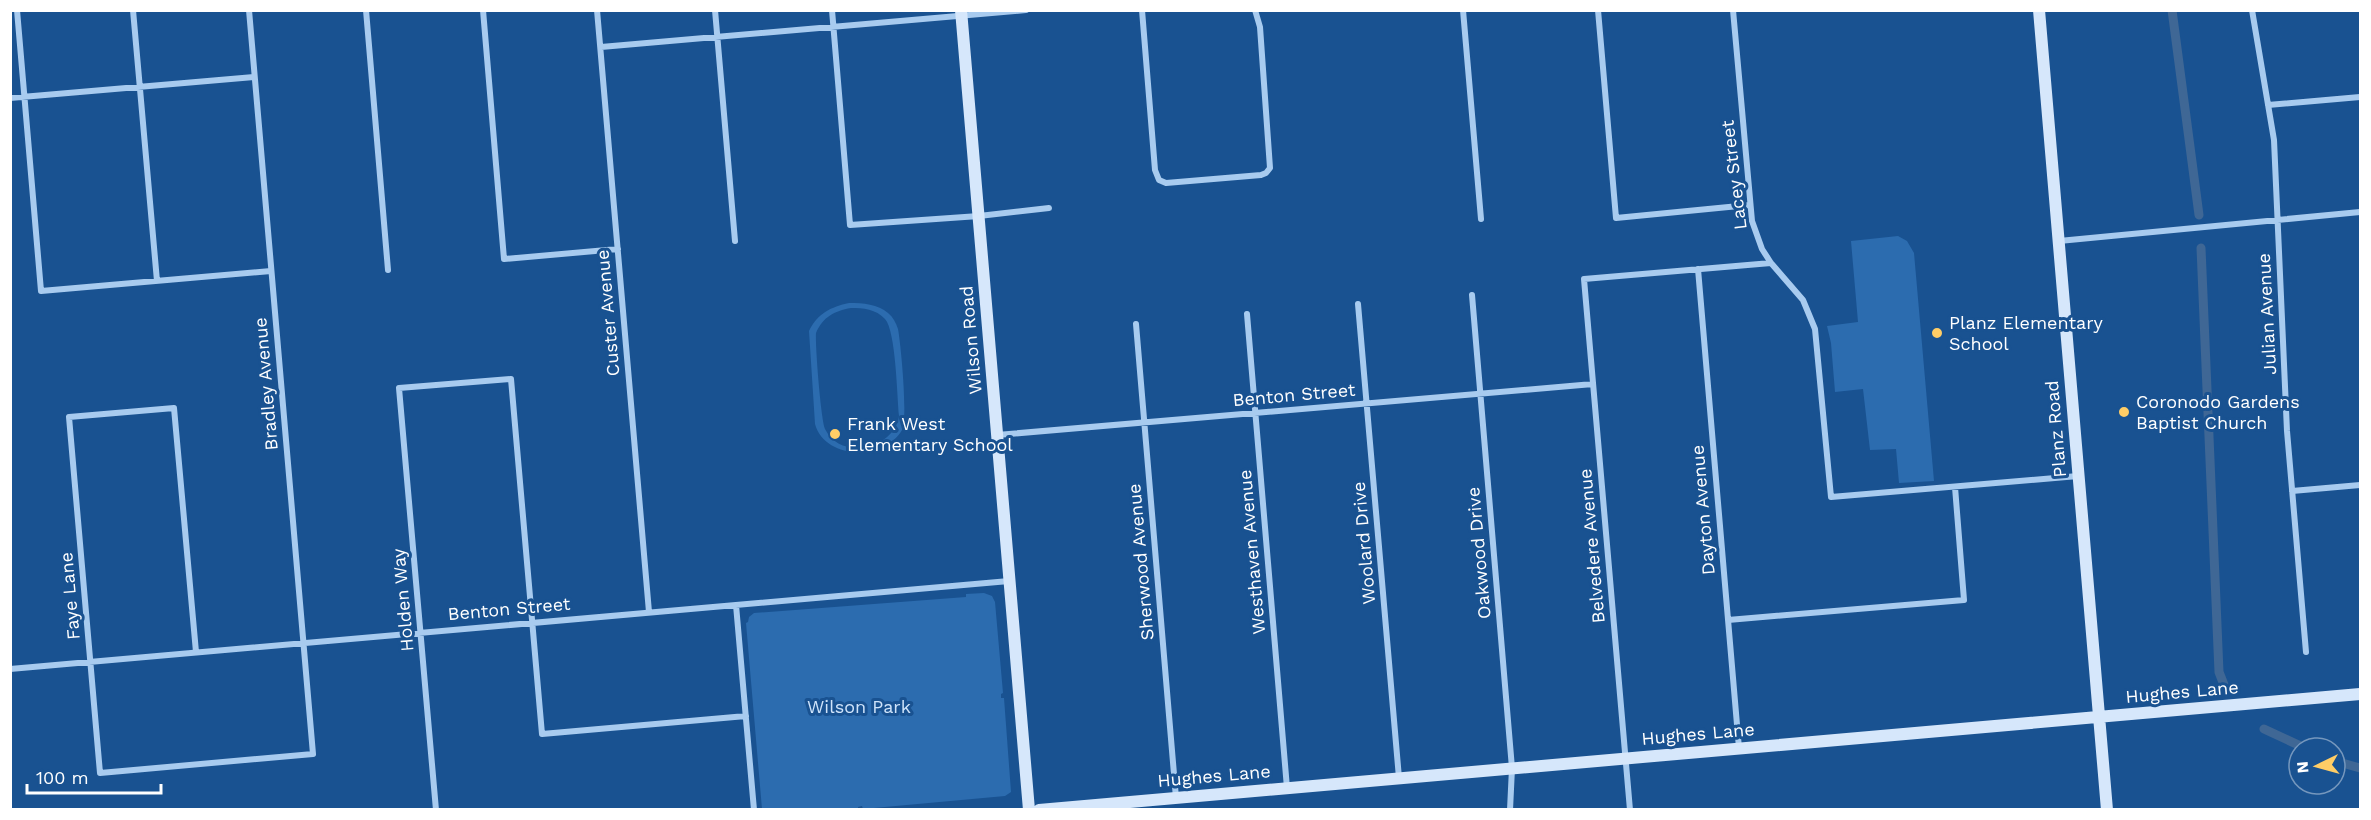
<svg xmlns="http://www.w3.org/2000/svg" width="2371" height="820" font-family="'Work Sans',sans-serif">
	<rect width="100%" height="100%" fill="#195291"/>
	<path fill="#2c6caf" fill-rule="evenodd" d="M 1898,236 L 1907,241 L 1914,253 L 1934,481 L 1899,483 L 1896,449 L 1870,450 L 1863,389 L 1835,392 L 1831,343 L 1827,326 L 1858,322 L 1851,241 Z
		M 849,303 C 863,303 878,304 888,313 C 893,317 896,323 898,329 C 901,345 908,418 902,430 C 884,461 825,460 815,424 L 809,331 C 818,313 831,307 849,303 ZM 851,308 C 863,308 876,309 885,319 C 896,331 897,396 899,416 C 895,448 841,462 825,429 C 821,420 815,345 816,333 C 823,317 834,311 851,308 Z
		M 984,593 L 992,596 L 995,602 L 1003,693 L 1001,694 L 1001,698 L 1004,698 L 1011,792 L 1005,796 L 863,809 L 862,806 L 858,807 L 858,810 L 762,809 L 746,623 L 748,622 L 749,617 L 754,613 L 966,597 L 966,594 Z"/>
	<g fill="none" stroke-linecap="round" stroke-linejoin="round">
		<path stroke="#3f6795" stroke-width="9" d="M 2172,10 L 2199,215
			M 2201,248 L 2219,672 L 2226,690
			M 2264,729 L 2305,748
			M 2335,761 L 2360,768"/>
		<path stroke="#a8cbef" stroke-width="6" d="M 17,10 L 41,291 L 271,271
			M 133,10 L 157,281
			M 366,10 L 388,270
			M 483,10 L 504,259 L 618,249
			M 597,10 L 649,612
			M 715,10 L 735,241
			M 832,10 L 850,225 L 979,216 L 1049,208
			M 1142,10 L 1155,170 L 1159,180 L 1166,183 L 1261,175 L 1266,173 L 1270,168 L 1260,27 L 1255,10
			M 1463,10 L 1481,219
			M 1598,10 L 1616,218 L 1749,205
			M 1733,10 L 1752,221 L 1762,249 L 1771,263 L 1803,300 L 1815,329 L 1831,497 L 2078,476
			M 2252,10 L 2274,140 L 2287,431 L 2306,652
			M 601,47 L 1026,10
			M 10,98 L 254,77
			M 2268,105 L 2360,97
			M 2059,241 L 2360,212
			M 1698,269 L 1739,748
			M 1472,295 L 1512,768 L 1510,810
			M 1358,304 L 1399,778
			M 1247,314 L 1287,788
			M 1136,324 L 1176,798
			M 997,435 L 1593,384
			M 2292,491 L 2360,485
			M 736,605 L 754,810
			M 1728,620 L 1964,600 L 1955,487
			M 196,652 L 174,408 L 69,417 L 100,773 L 313,754 L 249,10
			M 10,669 L 1009,581
			M 436,810 L 399,388 L 511,379 L 542,734 L 746,716
			M 1630,810 L 1584,279 L 1771,263"/>
		<path stroke="#d6e7fb" stroke-width="12" d="M 961,10 L 1029,810
			M 2039,10 L 2107,810
			M 1039,810 L 2360,694"/>
	</g>
	<g fill="#ffcd66" stroke="#195291" stroke-width="2">
		<circle cx="1937" cy="333" r="6"/>
		<circle cx="2124" cy="412" r="6"/>
		<circle cx="835" cy="434" r="6"/>
	</g>
	<g text-anchor="middle" stroke-width="6" stroke-linejoin="round" paint-order="stroke">
		<g font-size="18" fill="#fff" stroke="#195291">
			<text transform="translate(1734 175) rotate(-97)" y="6">Lacey Street</text>
			<text transform="translate(608 313) rotate(-95)" y="6">Custer Avenue</text>
			<text transform="translate(2267 314) rotate(-93)" y="6">Julian Avenue</text>
			<text transform="translate(971 340) rotate(-95)" y="6">Wilson Road</text>
			<text transform="translate(266 384) rotate(-95)" y="6">Bradley Avenue</text>
			<text transform="translate(1294 395) rotate(-5)" y="6">Benton Street</text>
			<text transform="translate(2056 429) rotate(-95)" y="6">Planz Road</text>
			<text transform="translate(1703 510) rotate(-95)" y="6">Dayton Avenue</text>
			<text transform="translate(1364 543) rotate(-95)" y="6">Woolard Drive</text>
			<text transform="translate(1592 546) rotate(-95)" y="6">Belvedere Avenue</text>
			<text transform="translate(1252 552) rotate(-95)" y="6">Westhaven Avenue</text>
			<text transform="translate(1479 553) rotate(-95)" y="6">Oakwood Drive</text>
			<text transform="translate(1141 562) rotate(-95)" y="6">Sherwood Avenue</text>
			<text transform="translate(70 596) rotate(-95)" y="6">Faye Lane</text>
			<text transform="translate(403 600) rotate(-95)" y="6">Holden Way</text>
			<text transform="translate(509 609) rotate(-5)" y="6">Benton Street</text>
			<text transform="translate(2182 692) rotate(-5)" y="6">Hughes Lane</text>
			<text transform="translate(1698 734) rotate(-5)" y="6">Hughes Lane</text>
			<text transform="translate(1214 776) rotate(-5)" y="6">Hughes Lane</text>
		</g>
		<g font-size="18" fill="#fff" stroke="#195291" text-anchor="start">
			<text x="1949" y="329">Planz Elementary<tspan x="1949" dy="21">School</tspan></text>
			<text x="2136" y="408">Coronodo Gardens<tspan x="2136" dy="21">Baptist Church</tspan></text>
			<text x="847" y="430">Frank West<tspan x="847" dy="21">Elementary School</tspan></text>
		</g>
		<g font-size="18" fill="#cfe4fb" stroke="#195291">
			<text x="859" y="713">Wilson Park</text>
		</g>
	</g>
	<rect width="2371" height="820" fill="none" stroke="#ffffff" stroke-width="24"/>
	<g transform="translate(2317 766) rotate(265)"><circle r="28" fill="#195291" stroke="#7597bd" stroke-width="1.5"/>
	<path d="M0-4.5L10 22L0 15L-10 22Z" fill="#ffcd66"/>
	<text y="-9" font-size="16" font-weight="bold" text-anchor="middle" fill="#ffffff">N</text>
	</g>
	<path d="M27 784v9h134v-9" fill="none" stroke="#ffffff" stroke-width="3"/>
	<text x="36" y="784" font-size="18" fill="#ffffff" stroke="#195291" stroke-width="4.5" paint-order="stroke">100 m</text>
</svg>
